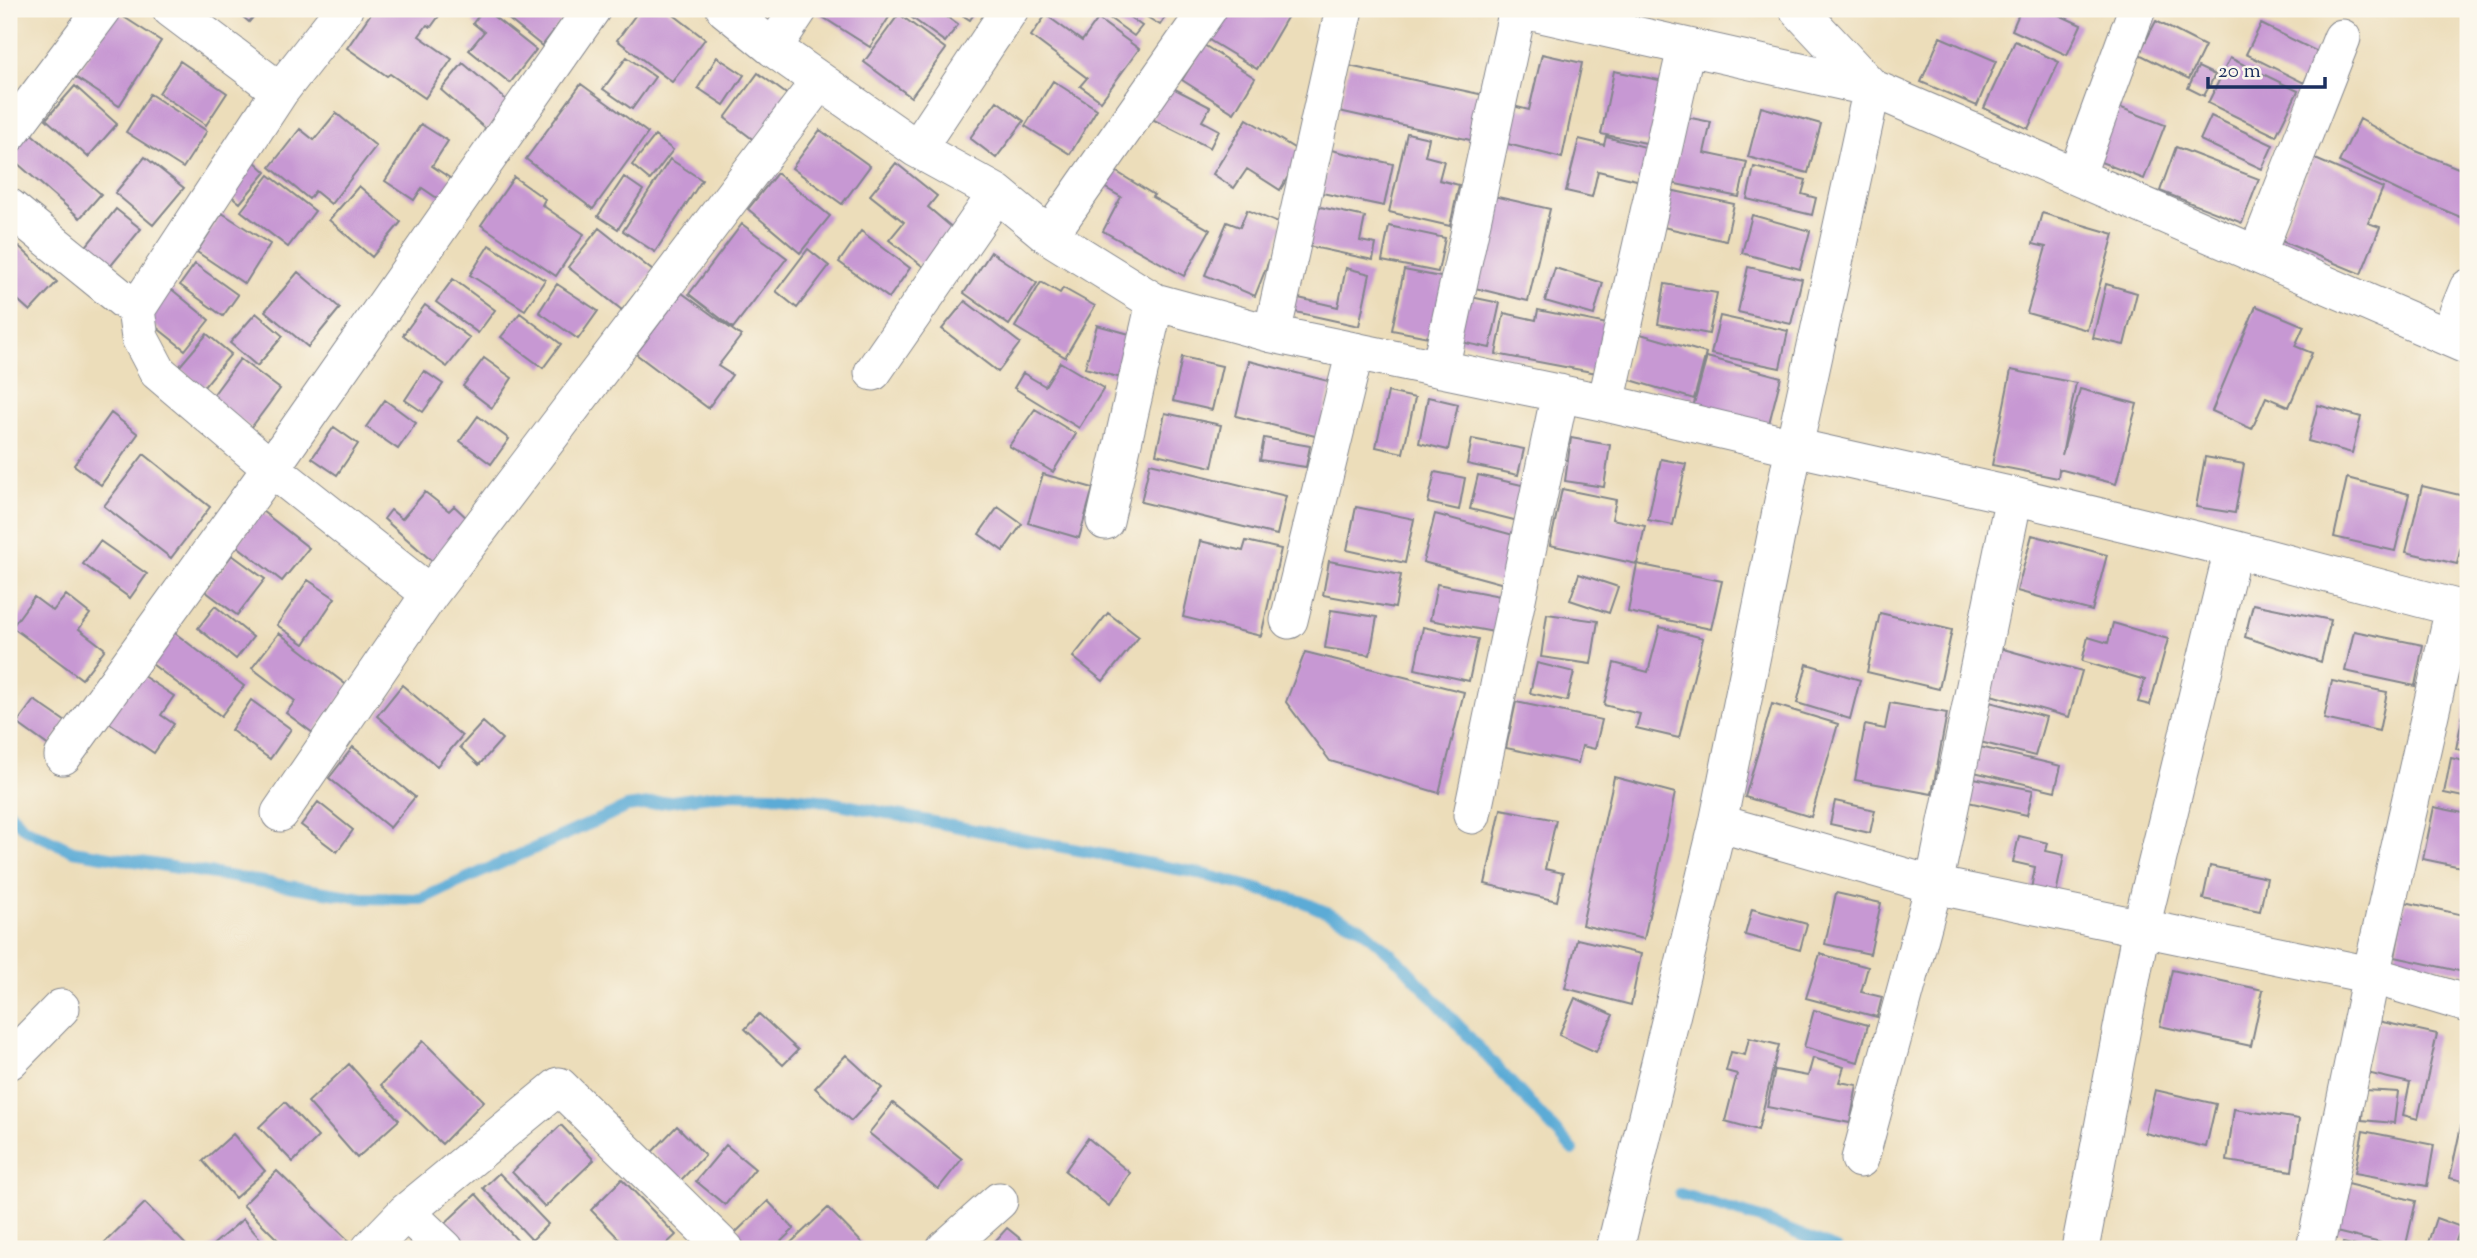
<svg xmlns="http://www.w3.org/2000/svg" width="2477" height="1258" font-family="'Sorts Mill Goudy',serif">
	<rect width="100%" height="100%" fill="#fbf7ec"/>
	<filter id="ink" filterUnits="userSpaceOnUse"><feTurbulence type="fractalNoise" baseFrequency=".0143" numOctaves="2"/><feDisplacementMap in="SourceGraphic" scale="14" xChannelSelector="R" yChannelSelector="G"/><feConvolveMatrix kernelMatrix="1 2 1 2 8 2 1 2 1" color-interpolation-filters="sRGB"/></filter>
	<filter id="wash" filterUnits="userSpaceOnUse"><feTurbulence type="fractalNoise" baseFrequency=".00686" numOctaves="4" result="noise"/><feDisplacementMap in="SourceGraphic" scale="28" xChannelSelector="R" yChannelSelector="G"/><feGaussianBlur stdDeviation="1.57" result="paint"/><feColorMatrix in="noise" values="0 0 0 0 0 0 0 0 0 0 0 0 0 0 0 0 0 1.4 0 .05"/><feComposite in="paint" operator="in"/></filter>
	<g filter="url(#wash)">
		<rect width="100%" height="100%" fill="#ecddba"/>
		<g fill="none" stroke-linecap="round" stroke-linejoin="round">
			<path stroke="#5cabd6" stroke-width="12" d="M 9,812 L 24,828 L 73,851 L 362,898 L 421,899 L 627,807 L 725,794 L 772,795 L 819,800 L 1198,873 L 1301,901 L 1360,927 L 1402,964 L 1573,1150
				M 1680,1194 L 1761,1219 L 1836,1249"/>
		</g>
		<g id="blocks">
			<path fill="#c798d3" d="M 234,9 L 260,9 L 249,22 Z
				M 374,9 L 444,9 L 431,27 L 427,25 L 419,36 L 452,59 L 425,98 L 390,74 L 387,76 L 347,48 Z
				M 484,9 L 536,50 L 510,83 L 469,50 L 484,32 L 473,23 Z
				M 505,9 L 556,9 L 565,16 L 542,46 L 501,13 Z
				M 640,9 L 666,9 L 705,39 L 672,82 L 617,40 Z
				M 810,9 L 888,9 L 893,11 L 870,47 Z
				M 900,9 L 936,9 L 958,25 L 945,42 Z
				M 953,9 L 977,9 L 970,20 Z
				M 1097,9 L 1118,9 L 1142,26 L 1134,36 Z
				M 1134,9 L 1170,9 L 1160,25 Z
				M 1227,9 L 1292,9 L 1257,69 L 1209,40 Z
				M 2021,9 L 2046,9 L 2081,25 L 2067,55 L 2012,30 Z
				M 116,12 L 161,41 L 119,106 L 75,77 Z
				M 899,14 L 946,49 L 911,97 L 864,62 Z
				M 1046,15 L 1082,41 L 1098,19 L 1139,49 L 1101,101 L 1080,86 L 1087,78 L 1031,36 Z
				M 2156,21 L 2205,46 L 2189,79 L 2139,54 Z
				M 2261,24 L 2318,52 L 2304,83 L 2246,54 Z
				M 1940,37 L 1996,61 L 1977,106 L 1921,82 Z
				M 2015,41 L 2059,62 L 2028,129 L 1984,108 Z
				M 1204,45 L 1255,78 L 1234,113 L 1182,80 Z
				M 1542,54 L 1582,63 L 1562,158 L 1500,142 L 1509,105 L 1529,110 Z
				M 627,57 L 655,77 L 632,109 L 603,89 Z
				M 717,57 L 744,75 L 724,105 L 698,88 Z
				M 2230,58 L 2298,91 L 2276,136 L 2208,103 Z
				M 180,61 L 227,93 L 206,125 L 159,93 Z
				M 463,63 L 510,103 L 487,130 L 441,90 Z
				M 1349,66 L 1484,95 L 1475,141 L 1339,111 Z
				M 2198,67 L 2215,75 L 2204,96 L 2188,88 Z
				M 1614,71 L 1664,81 L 1651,144 L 1601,134 Z
				M 758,73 L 789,96 L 755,141 L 725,118 Z
				M 1053,81 L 1097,109 L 1070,154 L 1025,126 Z
				M 581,84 L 648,133 L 593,209 L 526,159 Z
				M 75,86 L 117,124 L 88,157 L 46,119 Z
				M 1169,86 L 1210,107 L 1202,121 L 1219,130 L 1210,148 L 1152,119 Z
				M 150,94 L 207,131 L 183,168 L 126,132 Z
				M 997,101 L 1024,121 L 996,158 L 970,138 Z
				M 2114,105 L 2165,125 L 2144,179 L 2093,159 Z
				M 1761,107 L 1821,124 L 1808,173 L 1748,157 Z
				M 336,113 L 376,146 L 331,204 L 315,191 L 309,199 L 270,167 L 300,129 L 314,140 Z
				M 2211,116 L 2273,145 L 2262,169 L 2200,140 Z
				M 1686,117 L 1711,122 L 1704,153 L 1747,162 L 1739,197 L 1671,183 Z
				M 1247,119 L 1302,153 L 1280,190 L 1247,169 L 1234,188 L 1213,174 Z
				M 2360,119 L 2416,151 L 2468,172 L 2468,211 L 2465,219 L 2399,191 L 2339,162 Z
				M 421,124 L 448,141 L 432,166 L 453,180 L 440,200 L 422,188 L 414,200 L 385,181 Z
				M 27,130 L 101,194 L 80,218 L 9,156 L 9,151 Z
				M 820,130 L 870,166 L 842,204 L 792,168 Z
				M 1407,133 L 1429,138 L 1425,156 L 1444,161 L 1439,180 L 1459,185 L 1450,226 L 1389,212 Z
				M 655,136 L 673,150 L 650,180 L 632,165 Z
				M 1606,137 L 1649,148 L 1641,181 L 1598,171 L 1592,197 L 1566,191 L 1579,139 L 1604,145 Z
				M 2176,147 L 2259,179 L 2242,223 L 2160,191 Z
				M 1331,150 L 1393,164 L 1384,206 L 1322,193 Z
				M 145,157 L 184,188 L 153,225 L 115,193 Z
				M 2313,158 L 2383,188 L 2368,223 L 2380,227 L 2361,274 L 2279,240 Z
				M 670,159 L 702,180 L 655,252 L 623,231 Z
				M 254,161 L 266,172 L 240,203 L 228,193 Z
				M 896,163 L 937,196 L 928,207 L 955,230 L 925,268 L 889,240 L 904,222 L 870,195 Z
				M 1754,167 L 1806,180 L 1802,194 L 1816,198 L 1812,215 L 1747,199 Z
				M 1112,169 L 1154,195 L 1152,197 L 1210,230 L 1184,276 L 1103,231 L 1121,197 L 1102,186 Z
				M 777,173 L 830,216 L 800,253 L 748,209 Z
				M 269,175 L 315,211 L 288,247 L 241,211 Z
				M 514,177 L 545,199 L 542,205 L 584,234 L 556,276 L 481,225 Z
				M 624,177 L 643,190 L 618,229 L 598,216 Z
				M 359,186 L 401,222 L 372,257 L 329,220 Z
				M 1670,190 L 1734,204 L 1726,241 L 1663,227 Z
				M 1489,195 L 1550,209 L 1528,301 L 1467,286 Z
				M 1316,206 L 1365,217 L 1360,241 L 1376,244 L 1373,260 L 1308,246 Z
				M 116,209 L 141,229 L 104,274 L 79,255 Z
				M 1247,210 L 1283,225 L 1255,296 L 1205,275 L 1227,222 L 1240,227 Z
				M 222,213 L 270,244 L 245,284 L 197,252 Z
				M 2042,213 L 2114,234 L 2087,330 L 2027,313 L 2046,247 L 2033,244 Z
				M 1752,215 L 1810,231 L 1800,269 L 1742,253 Z
				M 742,224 L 787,258 L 733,328 L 689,294 Z
				M 1389,226 L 1445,238 L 1438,272 L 1382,261 Z
				M 599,228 L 653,271 L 622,310 L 568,267 Z
				M 861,231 L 910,268 L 889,298 L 839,262 Z
				M 9,237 L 57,282 L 30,311 L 9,292 Z
				M 489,245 L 545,280 L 525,310 L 470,275 Z
				M 808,249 L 829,266 L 797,308 L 776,291 Z
				M 991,252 L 1037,283 L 1009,325 L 964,293 Z
				M 195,264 L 238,295 L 223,316 L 180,285 Z
				M 1748,267 L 1802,279 L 1791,324 L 1738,312 Z
				M 1346,268 L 1370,274 L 1359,326 L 1291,311 L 1294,297 L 1338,307 Z
				M 1555,268 L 1603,283 L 1594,315 L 1545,301 Z
				M 1404,270 L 1446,278 L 1434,338 L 1392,330 Z
				M 298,272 L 340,308 L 308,347 L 265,311 Z
				M 453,279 L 495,310 L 478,333 L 436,302 Z
				M 1041,282 L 1060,293 L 1063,288 L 1095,306 L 1065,357 L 1015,327 Z
				M 557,284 L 598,311 L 578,339 L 539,312 Z
				M 1665,284 L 1717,293 L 1709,334 L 1658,324 Z
				M 2106,284 L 2137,293 L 2124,345 L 2093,338 Z
				M 170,288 L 209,320 L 185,350 L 146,319 Z
				M 682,293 L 741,336 L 718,366 L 732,375 L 708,408 L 636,354 Z
				M 1466,296 L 1500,303 L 1490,348 L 1456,341 Z
				M 965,301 L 1020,343 L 998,372 L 942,329 Z
				M 425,305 L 470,338 L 447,367 L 403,335 Z
				M 2256,306 L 2304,326 L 2295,346 L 2312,353 L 2289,407 L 2266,397 L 2252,429 L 2212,411 Z
				M 1538,310 L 1607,324 L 1597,373 L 1496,354 L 1504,313 L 1536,320 Z
				M 256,313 L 283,336 L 257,366 L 230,343 Z
				M 520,313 L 561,344 L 543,368 L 501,337 Z
				M 1720,316 L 1788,331 L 1780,368 L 1711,354 Z
				M 1097,325 L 1133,335 L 1121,378 L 1085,368 Z
				M 1637,333 L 1706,353 L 1694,399 L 1624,378 Z
				M 207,334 L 231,354 L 203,388 L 179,367 Z
				M 1182,357 L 1222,366 L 1212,410 L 1173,401 Z
				M 1707,357 L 1781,377 L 1767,431 L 1692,411 Z
				M 484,358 L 512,378 L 492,408 L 463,386 Z
				M 240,359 L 280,389 L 251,428 L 211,398 Z
				M 1249,361 L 1332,382 L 1319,437 L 1236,416 Z
				M 1060,362 L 1104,388 L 1079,428 L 1014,388 L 1023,373 L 1045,386 Z
				M 2011,370 L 2076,383 L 2062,455 L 2080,389 L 2137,404 L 2116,484 L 2059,469 L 2058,478 L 1992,465 Z
				M 424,371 L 443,384 L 423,412 L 405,400 Z
				M 1388,392 L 1415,398 L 1403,453 L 1376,447 Z
				M 1428,397 L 1458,404 L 1448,450 L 1419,443 Z
				M 385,400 L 416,423 L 398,449 L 366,427 Z
				M 2318,405 L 2361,417 L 2352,453 L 2308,441 Z
				M 1035,409 L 1076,434 L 1053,472 L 1009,446 Z
				M 111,413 L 138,434 L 101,485 L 74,465 Z
				M 1165,413 L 1221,425 L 1212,467 L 1156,454 Z
				M 478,416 L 509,439 L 491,464 L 460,441 Z
				M 334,427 L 358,444 L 337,475 L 312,458 Z
				M 1264,438 L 1310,446 L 1306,467 L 1260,460 Z
				M 1571,438 L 1610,445 L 1604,487 L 1565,481 Z
				M 1472,439 L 1524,449 L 1518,475 L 1467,464 Z
				M 144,454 L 210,507 L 171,558 L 104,506 Z
				M 2205,457 L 2244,464 L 2235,513 L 2196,507 Z
				M 1661,459 L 1686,464 L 1673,525 L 1648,520 Z
				M 1150,463 L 1286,496 L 1277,535 L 1141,502 Z
				M 1435,472 L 1465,478 L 1459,510 L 1428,503 Z
				M 1043,474 L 1093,488 L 1079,538 L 1028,523 Z
				M 1478,475 L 1526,486 L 1518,521 L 1470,509 Z
				M 2347,478 L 2409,494 L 2395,551 L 2334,537 Z
				M 2422,486 L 2468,497 L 2468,516 L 2457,564 L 2406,552 Z
				M 1562,489 L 1616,500 L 1612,519 L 1645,526 L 1637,564 L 1550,545 Z
				M 425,492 L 449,511 L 454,506 L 468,519 L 432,561 L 384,519 L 391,510 L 402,519 Z
				M 998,507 L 1022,524 L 1003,551 L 979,534 Z
				M 1356,507 L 1414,519 L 1405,563 L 1347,550 Z
				M 262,511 L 309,548 L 282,581 L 236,545 Z
				M 1435,514 L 1517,536 L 1504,584 L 1423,562 Z
				M 2032,535 L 2107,555 L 2092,611 L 2017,591 Z
				M 100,541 L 147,574 L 130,598 L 83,564 Z
				M 1200,541 L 1243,551 L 1246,541 L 1281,549 L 1261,636 L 1183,617 Z
				M 232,555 L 265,579 L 237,615 L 205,591 Z
				M 1329,561 L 1401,575 L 1395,608 L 1323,595 Z
				M 1637,564 L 1722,581 L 1711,629 L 1628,612 Z
				M 1579,574 L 1618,587 L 1609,613 L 1570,600 Z
				M 308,580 L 335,598 L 304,644 L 277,625 Z
				M 1437,584 L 1500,596 L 1494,632 L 1430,620 Z
				M 66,595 L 90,614 L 79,629 L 105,649 L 82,679 L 12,627 L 34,597 L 53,611 Z
				M 2253,604 L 2331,620 L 2321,662 L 2245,637 Z
				M 215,606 L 253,637 L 236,659 L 198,628 Z
				M 1331,610 L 1377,617 L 1370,655 L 1325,648 Z
				M 1108,613 L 1139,637 L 1103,681 L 1073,657 Z
				M 1880,613 L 1952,630 L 1939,689 L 1867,672 Z
				M 1547,614 L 1598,621 L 1591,664 L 1541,657 Z
				M 2113,623 L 2168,639 L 2150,705 L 2138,702 L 2145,680 L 2082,661 L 2088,637 L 2108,643 Z
				M 1423,627 L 1478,639 L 1469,681 L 1415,669 Z
				M 1660,627 L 1703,638 L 1679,738 L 1636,728 L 1640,714 L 1604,705 L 1614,663 L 1648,672 Z
				M 171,630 L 244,686 L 221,716 L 148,661 Z
				M 2354,631 L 2423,645 L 2415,686 L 2345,671 Z
				M 279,633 L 349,687 L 313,733 L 286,713 L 295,701 L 252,668 Z
				M 1996,647 L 2082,671 L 2069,717 L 1984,693 Z
				M 1305,652 L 1464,692 L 1439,793 L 1330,761 L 1286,702 Z
				M 1537,663 L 1574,672 L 1567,701 L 1530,693 Z
				M 1807,664 L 1860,680 L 1850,719 L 1797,703 Z
				M 137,672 L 174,696 L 161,715 L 174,724 L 154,753 L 105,720 Z
				M 2332,681 L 2387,692 L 2379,731 L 2324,719 Z
				M 402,685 L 462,736 L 437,766 L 377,716 Z
				M 2467,694 L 2468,694 L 2468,751 L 2456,749 Z
				M 34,700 L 66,722 L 49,746 L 17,723 Z
				M 251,700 L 291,729 L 270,759 L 231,730 Z
				M 1516,702 L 1602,720 L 1595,749 L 1582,746 L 1578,763 L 1506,748 Z
				M 1990,702 L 2046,717 L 2035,756 L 1980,742 Z
				M 1890,703 L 1947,713 L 1932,794 L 1855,780 L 1865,725 L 1885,729 Z
				M 1772,704 L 1838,724 L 1811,817 L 1745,797 Z
				M 483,722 L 502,739 L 479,765 L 460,747 Z
				M 353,747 L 415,797 L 390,828 L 329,778 Z
				M 1980,747 L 2061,766 L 2055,791 L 1974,772 Z
				M 2451,758 L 2468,762 L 2468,798 L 2444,793 Z
				M 1614,777 L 1675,793 L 1644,939 L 1582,925 Z
				M 1974,778 L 2033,790 L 2027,815 L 1968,802 Z
				M 1835,801 L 1875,810 L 1870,833 L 1830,824 Z
				M 318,802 L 353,830 L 337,852 L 301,825 Z
				M 2434,807 L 2468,814 L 2468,853 L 2466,868 L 2423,859 Z
				M 1501,809 L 1556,820 L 1545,869 L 1563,873 L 1557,901 L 1485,884 Z
				M 2019,836 L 2048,843 L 2046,851 L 2064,855 L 2056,894 L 2031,889 L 2035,867 L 2013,862 Z
				M 2210,866 L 2267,878 L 2260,911 L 2203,899 Z
				M 1836,893 L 1881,903 L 1870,954 L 1825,944 Z
				M 2405,902 L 2468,916 L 2468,973 L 2395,957 Z
				M 1752,909 L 1807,924 L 1800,950 L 1745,935 Z
				M 1577,939 L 1641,954 L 1631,1005 L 1565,988 Z
				M 1820,954 L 1868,967 L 1861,992 L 1882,997 L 1877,1017 L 1806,998 Z
				M 2172,970 L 2263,990 L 2251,1046 L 2160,1026 Z
				M 1575,998 L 1613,1015 L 1596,1052 L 1559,1035 Z
				M 1814,1010 L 1868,1025 L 1858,1062 L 1804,1047 Z
				M 759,1014 L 798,1050 L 783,1065 L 745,1029 Z
				M 2378,1021 L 2437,1034 L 2418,1119 L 2403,1115 L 2410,1083 L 2367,1073 Z
				M 1749,1038 L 1779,1045 L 1758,1130 L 1725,1121 L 1737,1074 L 1726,1071 L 1731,1052 L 1745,1055 Z
				M 423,1041 L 484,1101 L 442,1144 L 381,1085 Z
				M 846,1055 L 882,1088 L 851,1121 L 815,1088 Z
				M 1813,1058 L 1844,1067 L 1839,1082 L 1857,1085 L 1850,1123 L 1767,1107 L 1775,1070 L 1808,1076 Z
				M 349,1064 L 399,1120 L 357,1158 L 308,1102 Z
				M 2155,1090 L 2216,1104 L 2206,1147 L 2145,1133 Z
				M 2364,1090 L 2398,1092 L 2394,1123 L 2362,1120 Z
				M 285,1102 L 318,1137 L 293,1162 L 259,1127 Z
				M 893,1103 L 962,1159 L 938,1189 L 869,1133 Z
				M 2234,1109 L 2299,1119 L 2292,1171 L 2227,1161 Z
				M 561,1125 L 594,1160 L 545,1207 L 512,1172 Z
				M 677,1126 L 705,1155 L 681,1180 L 652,1152 Z
				M 2461,1126 L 2468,1128 L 2468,1182 L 2450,1178 Z
				M 2363,1131 L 2434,1145 L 2427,1186 L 2355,1173 Z
				M 233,1134 L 265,1171 L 235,1198 L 203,1161 Z
				M 1088,1138 L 1130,1173 L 1109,1206 L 1065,1171 Z
				M 726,1145 L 755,1169 L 725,1205 L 696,1181 Z
				M 277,1171 L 348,1240 L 338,1249 L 287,1249 L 243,1205 Z
				M 499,1173 L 548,1224 L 532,1240 L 483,1188 Z
				M 622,1179 L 676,1235 L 661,1249 L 629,1249 L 591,1210 Z
				M 2343,1183 L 2416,1201 L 2405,1249 L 2332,1231 Z
				M 476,1194 L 525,1249 L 464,1249 L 442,1226 Z
				M 768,1201 L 794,1229 L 773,1249 L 749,1249 L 734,1234 Z
				M 145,1203 L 190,1249 L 98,1249 Z
				M 828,1208 L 868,1249 L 784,1249 Z
				M 2468,1208 L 2468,1230 L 2461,1227 Z
				M 2436,1218 L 2461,1227 L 2453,1249 L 2426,1249 Z
				M 243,1219 L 269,1249 L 208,1249 Z
				M 1007,1228 L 1033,1249 L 988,1249 Z
				M 2343,1243 L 2365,1248 L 2365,1249 L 2341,1249 Z"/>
		</g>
	</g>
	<g filter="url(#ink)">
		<use href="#blocks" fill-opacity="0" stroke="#84868c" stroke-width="2"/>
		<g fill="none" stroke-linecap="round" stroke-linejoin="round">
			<defs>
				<path id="street" d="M 171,9 L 280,91
					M 725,9 L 773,48 L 917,149 L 997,193 L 1049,236 L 1155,302 L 1272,334 L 1606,403 L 1794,447 L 2014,496 L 2233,549 L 2468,611
					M 1519,9 L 1872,88 L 2468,346
					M 773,48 L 799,9
					M 9,134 L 103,9
					M 917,149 L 1010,9
					M 2076,176 L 2137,9
					M 9,207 L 136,310 L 140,338 L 158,372 L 271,468 L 430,594
					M 1049,236 L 1208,9
					M 2257,254 L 2342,38
					M 136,310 L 280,91 L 344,9
					M 1272,334 L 1344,9
					M 2448,337 L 2468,288
					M 1440,369 L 1518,9
					M 873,372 L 997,193
					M 1606,403 L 1686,48
					M 1105,521 L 1155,302
					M 1289,620 L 1355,351
					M 63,756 L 271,468 L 592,9
					M 280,813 L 430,594 L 819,82
					M 1472,815 L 1560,393
					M 1718,823 L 1934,885 L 2371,975 L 2468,1004
					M 9,1061 L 61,1008
					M 1860,1159 L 1934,885 L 2014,496
					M 406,1212 L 445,1249
					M 370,1249 L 406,1212 L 559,1086 L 725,1249
					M 945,1249 L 999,1201
					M 1615,1249 L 1718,823 L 1794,447 L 1872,88 L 1798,9
					M 2080,1249 L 2141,928 L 2233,549
					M 2315,1249 L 2371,975 L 2454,608"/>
			</defs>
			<use href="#street" stroke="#84868c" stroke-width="39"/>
			<use href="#street" stroke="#fff" stroke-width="37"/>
		</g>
	</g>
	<rect width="2477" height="1258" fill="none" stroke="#fbf7ec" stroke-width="35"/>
	<path d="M2208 77v10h117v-10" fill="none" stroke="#1b2f5e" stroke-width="3.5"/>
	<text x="2218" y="77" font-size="21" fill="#1b2f5e" stroke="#fbf7ec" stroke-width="5" paint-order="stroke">20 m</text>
</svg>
